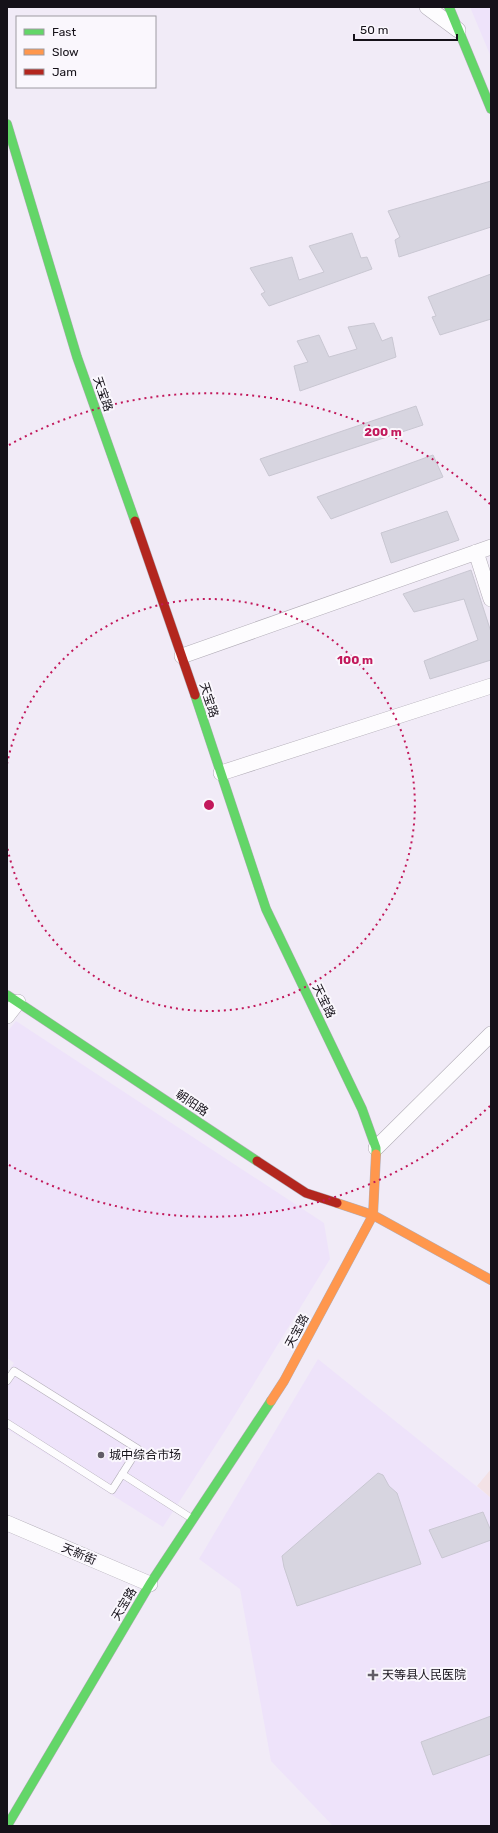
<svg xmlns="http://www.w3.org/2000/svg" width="498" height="1833" font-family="Rubik,'Noto Sans SC',sans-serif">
	<rect width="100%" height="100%" fill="#f1ebf7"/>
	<path fill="#eee3fa" d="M 470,7 L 491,7 L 491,57 Z
		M 16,1021 L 324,1223 L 330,1259 L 228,1426 L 163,1527 L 7,1429 L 7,1374 L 14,1363 L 7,1358 L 7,1032 Z
		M 318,1359 L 491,1498 L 491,1826 L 333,1826 L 271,1761 L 240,1589 L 199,1559 Z"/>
	<path fill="#f3e2e6" d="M 491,1469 L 491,1498 L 477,1486 Z"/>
	<path fill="#d7d5e0" stroke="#c9c7d2" d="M 491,181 L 491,227 L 399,257 L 395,240 L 400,237 L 388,211 Z
		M 352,233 L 361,258 L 367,257 L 372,269 L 269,306 L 261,294 L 265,292 L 250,268 L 292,257 L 299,280 L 324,272 L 309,246 Z
		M 491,274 L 491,319 L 440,335 L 432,317 L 436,316 L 428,297 Z
		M 374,323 L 382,341 L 392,337 L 396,357 L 300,391 L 294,366 L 308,362 L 297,341 L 319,335 L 329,357 L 357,349 L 348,327 Z
		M 416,406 L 423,425 L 269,476 L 260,459 Z
		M 433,455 L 443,477 L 331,519 L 317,497 Z
		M 447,511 L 459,540 L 391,563 L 381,533 Z
		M 471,570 L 491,632 L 491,660 L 430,679 L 424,661 L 478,640 L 464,599 L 414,612 L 403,594 Z
		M 378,1473 L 383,1475 L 389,1486 L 397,1493 L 421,1564 L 297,1606 L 284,1567 L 282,1556 Z
		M 483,1512 L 491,1531 L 491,1540 L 442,1558 L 429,1530 Z
		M 491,1716 L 491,1754 L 433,1775 L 421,1742 Z"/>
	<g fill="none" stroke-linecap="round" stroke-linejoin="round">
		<defs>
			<path id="lane" d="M 7,1381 L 14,1371 L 138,1449 L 112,1490 L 7,1423
				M 122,1474 L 191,1518"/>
			<path id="street" d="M 427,7 L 458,30
				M 476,552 L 491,599
				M 182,656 L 491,547
				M 221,773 L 491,686
				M 7,1016 L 18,1002
				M 376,1148 L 491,1034
				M 7,1523 L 150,1584"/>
			<path id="fast" d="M 449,7 L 491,109
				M 7,124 L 77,357 L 135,521
				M 195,695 L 266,909 L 362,1109 L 376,1148 L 376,1154
				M 7,995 L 257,1161
				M 7,1826 L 150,1584 L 271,1401"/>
			<path id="slow" d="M 337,1203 L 373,1215 L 491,1280
				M 271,1401 L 284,1381 L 373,1215 L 376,1154"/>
			<path id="jam" d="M 135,521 L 195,695
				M 257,1161 L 306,1193 L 337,1203"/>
		</defs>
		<use href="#lane" stroke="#b2adb7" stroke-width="8"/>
		<use href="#street" stroke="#b2adb7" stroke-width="16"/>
		<use href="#fast" stroke="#b2adb7" stroke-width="10"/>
		<use href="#slow" stroke="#b2adb7" stroke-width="10"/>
		<use href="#jam" stroke="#b2adb7" stroke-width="10"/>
		<use href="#lane" stroke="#fdfcfe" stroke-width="7"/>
		<use href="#street" stroke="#fdfcfe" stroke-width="15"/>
		<use href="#fast" stroke="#63d668" stroke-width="9"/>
		<use href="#slow" stroke="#ff974d" stroke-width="9"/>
		<use href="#jam" stroke="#b3261e" stroke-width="9"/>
	</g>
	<g fill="none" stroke="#c2185b" stroke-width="2" stroke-dasharray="2 4">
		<path d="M7 764A206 206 0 1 1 7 846"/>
		<path d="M490 1106A412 412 0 0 1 9 1165M9 445A412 412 0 0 1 490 504"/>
	</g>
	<g fill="#625d67" stroke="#faf7fd" stroke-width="1.5">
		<circle cx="101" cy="1455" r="4"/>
		<path d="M371 1669h4v4h4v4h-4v4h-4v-4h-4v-4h4z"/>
	</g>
	<g text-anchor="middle" stroke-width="4" stroke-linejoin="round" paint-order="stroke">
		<g font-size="12" fill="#151119" stroke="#faf7fd">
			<text transform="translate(103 394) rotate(71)" y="4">天宝路</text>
			<text transform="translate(209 700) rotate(72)" y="4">天宝路</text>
			<text transform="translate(324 1001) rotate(64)" y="4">天宝路</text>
			<text transform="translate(192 1103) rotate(34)" y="4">朝阳路</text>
			<text transform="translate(297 1331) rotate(-62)" y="4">天宝路</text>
			<text transform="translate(79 1554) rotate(23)" y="4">天新街</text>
			<text transform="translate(124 1604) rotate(-59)" y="4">天宝路</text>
		</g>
		<g font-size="12" fill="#151119" stroke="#faf7fd" text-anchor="start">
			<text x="109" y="1459">城中综合市场</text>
			<text x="382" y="1679">天等县人民医院</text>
		</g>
	</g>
	<circle cx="209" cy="805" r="6" fill="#c2185b" stroke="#faf7fd" stroke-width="2"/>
	<g font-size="12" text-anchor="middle" font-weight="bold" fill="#c2185b" stroke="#faf7fd" stroke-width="4" stroke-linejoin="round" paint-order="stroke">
		<text x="383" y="436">200 m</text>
		<text x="355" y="664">100 m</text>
	</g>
	<rect width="498" height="1833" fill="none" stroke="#151119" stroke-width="16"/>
	<rect x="16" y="16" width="140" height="72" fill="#faf7fd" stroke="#9e9ba2"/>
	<rect x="24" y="29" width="20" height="6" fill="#63d668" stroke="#9e9ba2"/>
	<text x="52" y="36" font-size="12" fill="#151119">Fast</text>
	<rect x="24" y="49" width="20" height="6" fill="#ff974d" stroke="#9e9ba2"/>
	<text x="52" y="56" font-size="12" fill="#151119">Slow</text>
	<rect x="24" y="69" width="20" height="6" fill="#b3261e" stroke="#9e9ba2"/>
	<text x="52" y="76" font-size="12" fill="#151119">Jam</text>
	<path d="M354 34v6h103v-6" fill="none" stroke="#151119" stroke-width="2"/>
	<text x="360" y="34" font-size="12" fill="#151119" stroke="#faf7fd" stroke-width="3" paint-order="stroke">50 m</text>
</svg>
